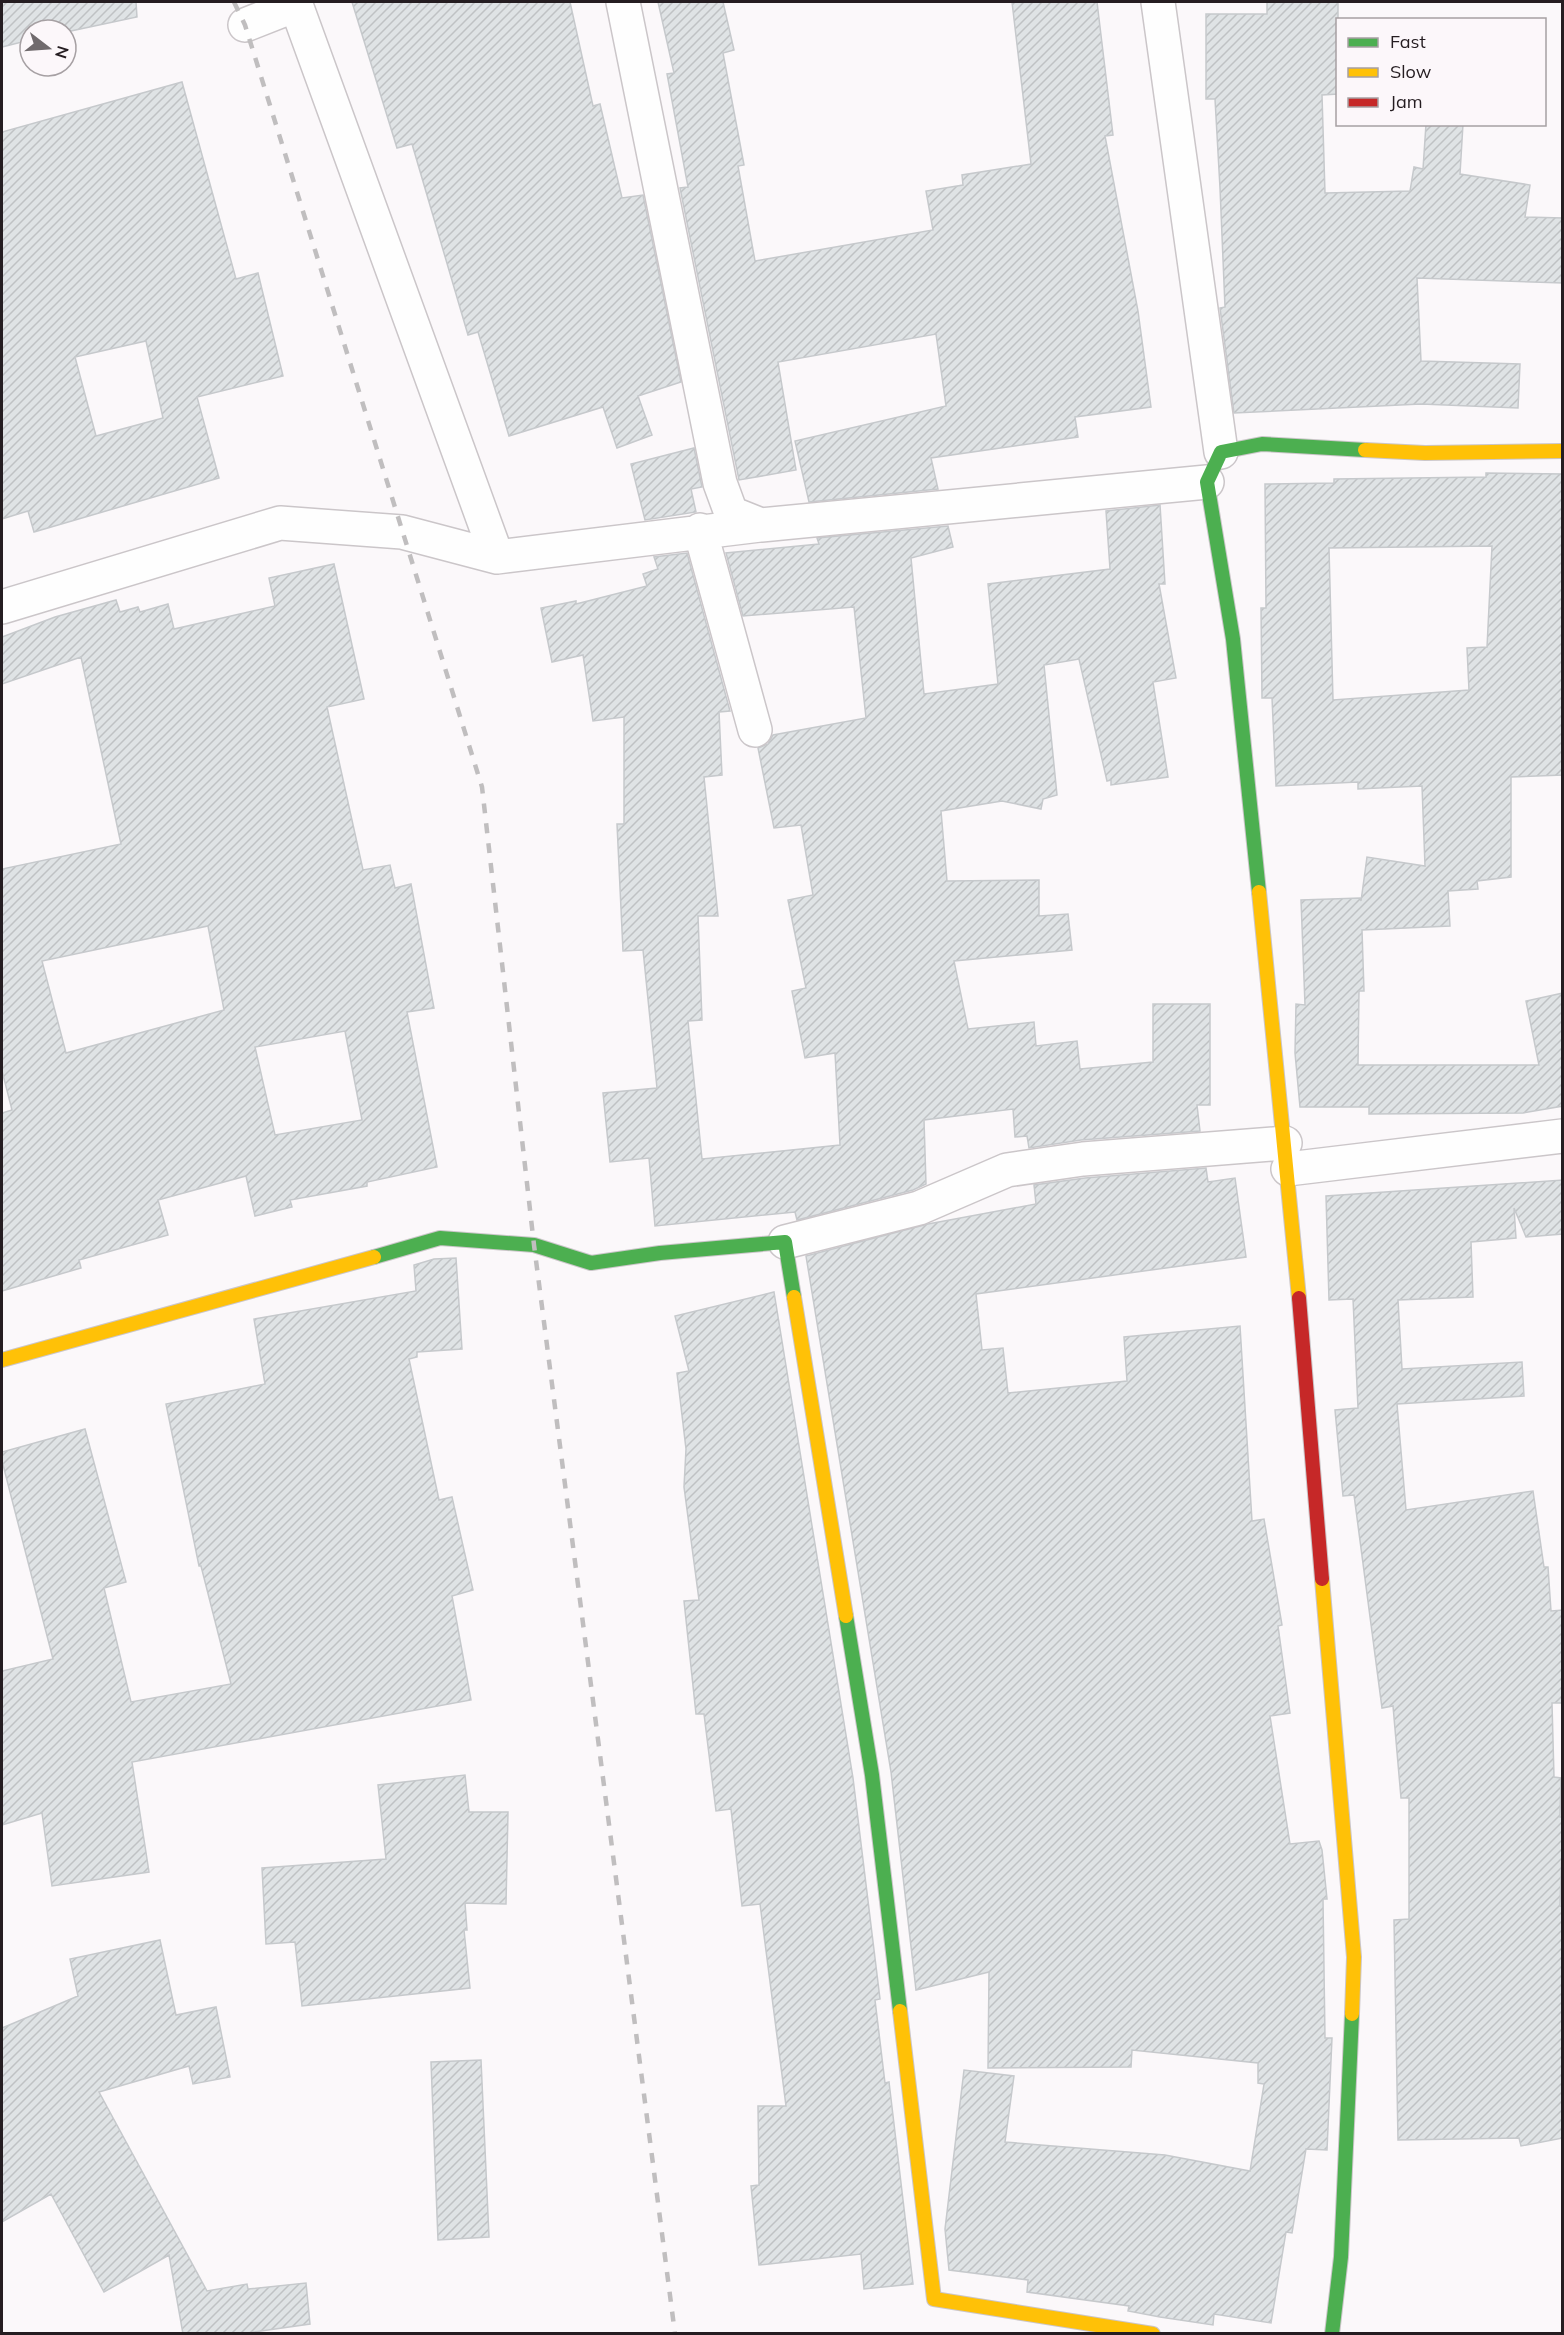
<svg xmlns="http://www.w3.org/2000/svg" width="1564" height="2335" font-family="Mulish,sans-serif">
	<defs>
		<pattern id="building-hatch" width="6" height="6" patternUnits="userSpaceOnUse" patternTransform="scale(1.5)"><rect width="6" height="6" fill="#dfe3e5"/><path d="M-1 1l2-2M0 6l6-6M5 7l2-2" fill="none" stroke="#bfc2c4"/></pattern>
	</defs>
	<rect width="100%" height="100%" fill="#fbf8fa"/>
	<path fill="url(#building-hatch)" stroke="#c6c9cc" stroke-width="1.5" fill-rule="evenodd" d="M 2,2 L 136,2 L 137,17 L 66,32 L 66,30 L 30,30 L 30,40 L 2,47 Z
		M 352,2 L 570,2 L 593,106 L 600,104 L 622,198 L 643,195 L 681,382 L 638,396 L 652,435 L 617,448 L 603,407 L 509,436 L 478,332 L 468,335 L 412,144 L 397,148 Z
		M 658,2 L 723,2 L 734,50 L 723,53 L 744,165 L 738,166 L 755,261 L 933,230 L 926,191 L 963,185 L 962,175 L 1031,164 L 1012,2 L 1097,2 L 1113,135 L 1105,136 L 1138,311 L 1151,407 L 1075,417 L 1078,437 L 931,458 L 938,489 L 809,502 L 795,441 L 946,406 L 936,334 L 778,362 L 796,470 L 739,480 L 680,188 L 688,187 L 667,74 L 674,73 Z
		M 1267,2 L 1338,2 L 1338,94 L 1322,95 L 1325,193 L 1410,191 L 1414,167 L 1423,169 L 1426,124 L 1463,124 L 1460,174 L 1530,185 L 1525,217 L 1563,218 L 1563,283 L 1417,278 L 1421,361 L 1520,364 L 1518,408 L 1421,404 L 1234,413 L 1220,308 L 1225,307 L 1220,188 L 1215,99 L 1206,99 L 1206,14 L 1267,14 Z
		M 182,82 L 236,279 L 258,273 L 283,376 L 197,397 L 219,478 L 34,532 L 28,511 L 2,519 L 2,132 ZM 146,341 L 163,418 L 96,436 L 75,357 Z
		M 694,448 L 702,487 L 691,489 L 696,512 L 645,520 L 631,464 Z
		M 1486,473 L 1563,474 L 1563,775 L 1511,777 L 1511,877 L 1477,881 L 1478,889 L 1448,891 L 1450,926 L 1362,930 L 1364,991 L 1359,991 L 1358,1065 L 1539,1065 L 1526,1001 L 1563,993 L 1563,1106 L 1523,1113 L 1369,1114 L 1369,1107 L 1300,1107 L 1295,1053 L 1296,1004 L 1305,1005 L 1301,900 L 1360,898 L 1361,901 L 1367,857 L 1425,866 L 1422,786 L 1358,789 L 1358,782 L 1276,786 L 1272,698 L 1262,698 L 1261,608 L 1266,608 L 1265,484 L 1334,483 L 1334,479 L 1486,477 ZM 1492,546 L 1487,647 L 1467,648 L 1469,690 L 1333,700 L 1329,548 Z
		M 1160,505 L 1165,584 L 1159,584 L 1176,678 L 1153,682 L 1168,777 L 1111,785 L 1111,780 L 1107,781 L 1079,659 L 1044,665 L 1057,795 L 1043,799 L 1041,809 L 1002,801 L 941,811 L 947,881 L 1039,880 L 1039,916 L 1068,914 L 1072,950 L 954,961 L 968,1029 L 1034,1022 L 1036,1046 L 1077,1041 L 1080,1069 L 1153,1062 L 1153,1004 L 1210,1004 L 1210,1105 L 1197,1105 L 1200,1131 L 1081,1140 L 1029,1148 L 1027,1136 L 1015,1137 L 1013,1109 L 924,1120 L 926,1184 L 913,1190 L 797,1220 L 795,1212 L 655,1226 L 649,1158 L 610,1162 L 603,1093 L 657,1088 L 643,950 L 623,951 L 617,824 L 624,824 L 624,717 L 593,721 L 583,655 L 552,662 L 541,608 L 576,601 L 576,604 L 647,586 L 643,574 L 658,569 L 654,557 L 687,553 L 730,711 L 719,712 L 722,775 L 704,777 L 718,916 L 698,916 L 702,1020 L 688,1021 L 702,1159 L 840,1145 L 835,1053 L 805,1058 L 792,991 L 806,988 L 788,900 L 813,895 L 801,825 L 774,828 L 758,748 L 768,744 L 773,735 L 866,718 L 854,607 L 743,616 L 726,553 L 819,544 L 817,538 L 948,526 L 953,547 L 911,558 L 924,694 L 998,684 L 988,584 L 1110,569 L 1106,511 Z
		M 334,564 L 364,699 L 327,707 L 363,870 L 390,865 L 395,888 L 411,884 L 434,1008 L 407,1012 L 437,1167 L 367,1182 L 367,1186 L 290,1200 L 292,1207 L 255,1216 L 246,1176 L 158,1200 L 168,1235 L 79,1260 L 81,1268 L 2,1291 L 2,1113 L 12,1110 L 2,1071 L 2,869 L 121,844 L 81,657 L 2,684 L 2,637 L 55,617 L 116,600 L 120,612 L 138,607 L 140,612 L 168,604 L 174,629 L 275,606 L 269,578 ZM 208,926 L 224,1010 L 66,1053 L 42,961 ZM 345,1031 L 362,1120 L 275,1135 L 255,1047 Z
		M 1206,1168 L 1208,1182 L 1235,1178 L 1246,1257 L 976,1294 L 982,1350 L 1003,1348 L 1008,1393 L 1127,1381 L 1124,1337 L 1240,1326 L 1252,1521 L 1264,1519 L 1282,1625 L 1278,1626 L 1290,1713 L 1270,1716 L 1290,1844 L 1319,1841 L 1322,1850 L 1327,1899 L 1323,1899 L 1325,2038 L 1332,2038 L 1327,2150 L 1306,2149 L 1292,2233 L 1286,2232 L 1271,2323 L 1214,2314 L 1213,2325 L 1160,2317 L 1128,2311 L 1129,2306 L 1027,2292 L 1028,2280 L 949,2270 L 945,2229 L 964,2070 L 1014,2076 L 1005,2142 L 1165,2155 L 1250,2171 L 1264,2084 L 1258,2083 L 1258,2063 L 1132,2050 L 1131,2067 L 988,2068 L 989,1972 L 916,1990 L 891,1772 L 806,1256 L 928,1224 L 1036,1204 L 1034,1185 L 1085,1178 Z
		M 1563,1180 L 1563,1234 L 1526,1237 L 1514,1208 L 1516,1238 L 1471,1242 L 1473,1297 L 1398,1300 L 1402,1369 L 1522,1362 L 1524,1396 L 1397,1404 L 1406,1510 L 1533,1491 L 1544,1567 L 1548,1567 L 1551,1611 L 1563,1610 L 1563,1703 L 1552,1703 L 1554,1777 L 1561,1778 L 1560,1817 L 1563,1817 L 1560,1906 L 1563,1907 L 1563,2138 L 1521,2146 L 1519,2138 L 1398,2140 L 1394,1920 L 1409,1919 L 1409,1798 L 1401,1798 L 1393,1706 L 1382,1708 L 1354,1495 L 1343,1496 L 1335,1410 L 1358,1408 L 1353,1299 L 1329,1300 L 1326,1196 Z
		M 456,1258 L 462,1349 L 417,1352 L 417,1357 L 409,1359 L 439,1500 L 452,1497 L 473,1590 L 452,1596 L 471,1700 L 132,1762 L 149,1872 L 52,1886 L 42,1813 L 2,1825 L 2,1671 L 53,1659 L 2,1461 L 2,1452 L 85,1429 L 126,1582 L 104,1588 L 131,1702 L 231,1684 L 201,1566 L 199,1566 L 166,1404 L 265,1384 L 254,1319 L 416,1291 L 414,1265 L 434,1259 Z
		M 774,1292 L 853,1778 L 880,1999 L 875,2000 L 885,2083 L 889,2082 L 913,2284 L 864,2289 L 861,2254 L 759,2265 L 751,2186 L 759,2185 L 758,2106 L 786,2106 L 760,1904 L 742,1906 L 731,1809 L 716,1811 L 704,1714 L 696,1714 L 684,1601 L 699,1600 L 684,1487 L 686,1449 L 677,1373 L 689,1371 L 675,1316 Z
		M 465,1775 L 469,1812 L 508,1812 L 506,1904 L 465,1903 L 467,1930 L 464,1930 L 470,1988 L 302,2006 L 295,1942 L 266,1944 L 262,1868 L 386,1859 L 378,1785 Z
		M 160,1940 L 176,2015 L 216,2007 L 230,2077 L 193,2084 L 189,2066 L 99,2092 L 207,2291 L 247,2284 L 248,2289 L 306,2283 L 310,2324 L 240,2334 L 183,2334 L 169,2255 L 104,2292 L 51,2194 L 2,2222 L 2,2028 L 78,1996 L 70,1959 Z
		M 481,2060 L 489,2237 L 438,2240 L 431,2062 Z"/>
	<g fill="none" stroke-linecap="round" stroke-linejoin="round">
		<defs>
			<path id="street" d="M 295,2 L 497,557 L 760,525
				M 623,2 L 720,483 L 731,513 L 761,525 L 1207,482
				M 1158,2 L 1221,452
				M 245,25 L 296,5
				M 700,530 L 755,730
				M 2,607 L 280,523 L 402,532 L 497,557
				M 1288,1169 L 1562,1136
				M 785,1242 L 919,1208 L 1007,1170 L 1083,1159 L 1285,1143"/>
			<path id="fast" d="M 1259,892 L 1233,639 L 1207,482 L 1221,452 L 1262,444 L 1365,450
				M 374,1257 L 440,1238 L 534,1245 L 591,1263 L 660,1253 L 785,1242 L 794,1297
				M 846,1616 L 872,1775 L 900,2011
				M 1332,2334 L 1341,2257 L 1352,2014"/>
			<path id="slow" d="M 1365,450 L 1425,453 L 1562,451
				M 1259,892 L 1299,1298
				M 794,1297 L 846,1616
				M 2,1360 L 374,1257
				M 1322,1579 L 1354,1957 L 1352,2014
				M 900,2011 L 934,2299 L 1153,2334"/>
			<path id="jam" d="M 1299,1298 L 1322,1579"/>
		</defs>
		<use href="#street" stroke="#cbc6c9" stroke-width="36"/>
		<use href="#fast" stroke="#cbc6c9" stroke-width="16"/>
		<use href="#slow" stroke="#cbc6c9" stroke-width="16"/>
		<use href="#jam" stroke="#cbc6c9" stroke-width="16"/>
		<use href="#street" stroke="#fefefe" stroke-width="33"/>
		<use href="#fast" stroke="#4caf50" stroke-width="14"/>
		<use href="#slow" stroke="#ffc107" stroke-width="14"/>
		<use href="#jam" stroke="#c62828" stroke-width="14"/>
		<path stroke="#c0bebf" stroke-width="4.5" stroke-dasharray="10 10" stroke-linecap="butt" d="M 234,2 L 245,25 L 482,787 L 534,1245 L 675,2334"/>
	</g>
	<rect width="1564" height="2335" fill="none" stroke="#251d21" stroke-width="6"/>
	<rect x="1336" y="18" width="210" height="108" fill="#fcf7fa" stroke="#a6a0a3" stroke-width="1.5"/>
	<rect x="1348" y="38" width="30" height="9" fill="#4caf50" stroke="#a6a0a3" stroke-width="1.5"/>
	<text x="1390" y="48" font-size="18" fill="#251d21">Fast</text>
	<rect x="1348" y="68" width="30" height="9" fill="#ffc107" stroke="#a6a0a3" stroke-width="1.5"/>
	<text x="1390" y="78" font-size="18" fill="#251d21">Slow</text>
	<rect x="1348" y="98" width="30" height="9" fill="#c62828" stroke="#a6a0a3" stroke-width="1.5"/>
	<text x="1390" y="108" font-size="18" fill="#251d21">Jam</text>
	<g transform="translate(48 48) rotate(107)"><circle r="28" fill="#fcf7fa" stroke="#a6a0a3" stroke-width="1.5"/>
	<path d="M0-4.5L10 22L0 15L-10 22Z" fill="#706a6d"/>
	<text y="-9" font-size="16" font-weight="bold" text-anchor="middle" fill="#251d21">N</text>
	</g>
</svg>
